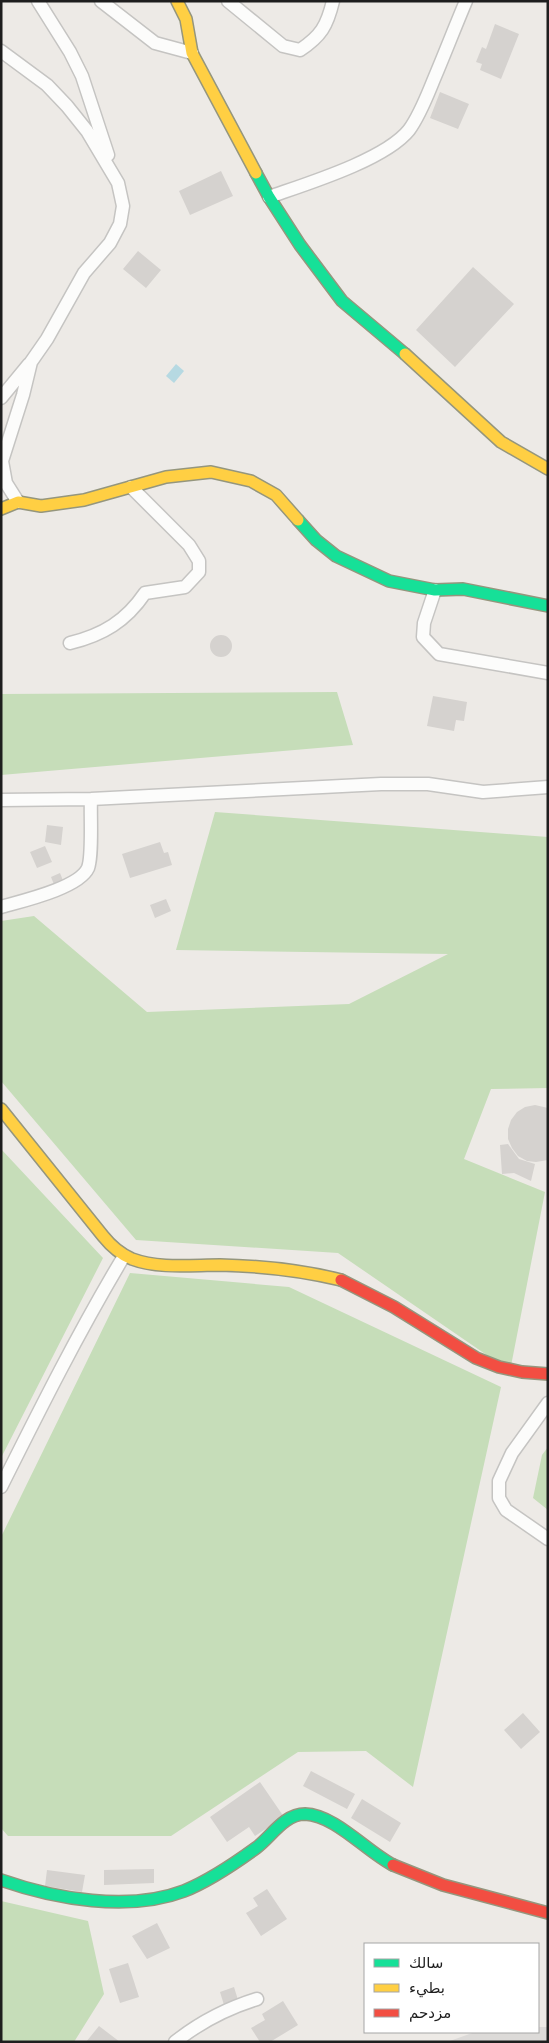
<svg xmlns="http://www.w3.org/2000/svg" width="549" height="2043" font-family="'DejaVu Sans','Noto Naskh Arabic',sans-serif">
	<rect width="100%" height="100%" fill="#edeae6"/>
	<path fill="#dcdad8" d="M 538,2027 L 548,2027 L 548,2042 L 447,2042 L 475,2032 L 538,2032 Z"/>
	<path fill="#c6ddb9" d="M 337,692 L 353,745 L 1,775 L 1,694 Z
		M 215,812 L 548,837 L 548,1088 L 491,1089 L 464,1159 L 545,1192 L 510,1371 L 338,1253 L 136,1240 L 1,1081 L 1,921 L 34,916 L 147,1012 L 349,1004 L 448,954 L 176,950 Z
		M 1,1149 L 103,1258 L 1,1458 Z
		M 130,1273 L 289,1287 L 501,1387 L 413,1787 L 366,1751 L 298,1752 L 171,1836 L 8,1836 L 1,1828 L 1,1537 Z
		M 548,1447 L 548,1510 L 533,1498 L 542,1455 Z
		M 1,1901 L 88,1921 L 104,1994 L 74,2042 L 1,2042 Z"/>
	<path fill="#b6d9e2" d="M 176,364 L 184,371 L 174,383 L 166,376 Z"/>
	<path fill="#d5d2cf" d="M 495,24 L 519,34 L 501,79 L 480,70 L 482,64 L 476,62 L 482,47 L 486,49 Z
		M 440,92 L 469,104 L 458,129 L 430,118 Z
		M 221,171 L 233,196 L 190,215 L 179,191 Z
		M 138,251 L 161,270 L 146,288 L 123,269 Z
		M 473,267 L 514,304 L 455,367 L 416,330 Z
		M210 646a11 11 0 1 1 22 0a11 11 0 1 1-22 0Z
		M 433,696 L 467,702 L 464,721 L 456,720 L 454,731 L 427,726 Z
		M 47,825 L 63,827 L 61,845 L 45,842 Z
		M 160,842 L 164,853 L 168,852 L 172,865 L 130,878 L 122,854 Z
		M 45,846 L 52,862 L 37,868 L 30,852 Z
		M 60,873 L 64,883 L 55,887 L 51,877 Z
		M 166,899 L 171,911 L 155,918 L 150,905 Z
		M 535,1105 L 548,1108 L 548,1160 L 536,1162 L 527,1161 L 518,1156 L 512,1148 L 508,1139 L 508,1129 L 511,1120 L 517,1112 L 525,1107 Z
		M 508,1144 L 519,1159 L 535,1164 L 531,1181 L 514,1173 L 502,1174 L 500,1145 Z
		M 523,1713 L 540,1732 L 521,1749 L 504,1730 Z
		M 311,1771 L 355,1794 L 347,1809 L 303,1786 Z
		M 260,1782 L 284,1817 L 255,1836 L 249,1827 L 227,1842 L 210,1817 Z
		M 362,1799 L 401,1823 L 390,1842 L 351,1818 Z
		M 154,1869 L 154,1883 L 104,1885 L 104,1870 Z
		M 47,1870 L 85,1875 L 82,1892 L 45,1886 Z
		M 267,1889 L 287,1919 L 261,1936 L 246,1913 L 258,1906 L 253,1898 Z
		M 157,1923 L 170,1948 L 147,1959 L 132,1936 Z
		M 128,1963 L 139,1997 L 120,2003 L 109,1969 Z
		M 234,1987 L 238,2000 L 224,2005 L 220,1992 Z
		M 283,2001 L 298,2025 L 270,2042 L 260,2042 L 251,2028 L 265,2020 L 262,2014 Z
		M 99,2026 L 120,2042 L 86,2042 Z"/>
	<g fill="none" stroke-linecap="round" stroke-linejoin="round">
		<defs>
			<path id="street" d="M 38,1 L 70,52 L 82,76 L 108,155
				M 101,1 L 155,43 L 192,53
				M 228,1 L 283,46 L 300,50 C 321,36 327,26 333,1
				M 1,51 L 47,85 L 67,106 L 87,131 L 118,183 L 123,206 L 120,224 L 110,243 L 84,273 L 47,339 L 31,362 L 23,395 L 2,461 L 6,483 L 18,502
				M 269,197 C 306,184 385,160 409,130 C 420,115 427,96 434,79 C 445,53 455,27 466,1
				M 1,398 L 29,364
				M 435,590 L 424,623 L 423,637 L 439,654 L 548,673
				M 70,643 C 103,635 126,621 145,593 L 185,587 L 199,572 L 199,561 L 189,545 L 131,487
				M 1,800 L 91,799 L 381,784 L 428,784 L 483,792 L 548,787
				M 1,907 C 22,901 79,888 88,868 C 93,855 90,814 91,799
				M 548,1403 L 512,1453 L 499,1481 L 499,1498 L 506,1510 L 548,1539
				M 1,1487 C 40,1409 79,1331 124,1256
				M 175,2042 C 199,2023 228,2008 257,1999"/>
			<path id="fast" d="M 256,173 L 269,197 L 300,245 L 342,301 L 405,354
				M 298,520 L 316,540 L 336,556 L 389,581 L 435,590 L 463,589 L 548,606
				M 1,1880 C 55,1899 129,1912 184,1891 C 209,1881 234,1864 256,1848 C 271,1837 284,1814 305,1814 C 335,1815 366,1851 393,1865"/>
			<path id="slow" d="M 177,1 L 186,19 L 192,53 L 256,173
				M 405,354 L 501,442 L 548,469
				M 1,509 L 18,502 L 41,506 L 84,500 L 166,477 L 211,472 L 251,481 L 276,495 L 298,520
				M 1,1109 L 103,1236 C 111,1246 120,1254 132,1259 C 159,1269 192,1265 220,1265 C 261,1266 301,1270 341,1280"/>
			<path id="jam" d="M 341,1280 L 394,1307 L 476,1358 L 499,1367 L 522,1372 L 548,1374
				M 393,1865 L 443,1885 L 548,1913"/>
		</defs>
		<use href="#street" stroke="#c5c4c2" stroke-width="15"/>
		<use href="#fast" stroke="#95967d" stroke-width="14"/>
		<use href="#slow" stroke="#95967d" stroke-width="14"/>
		<use href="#jam" stroke="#95967d" stroke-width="14"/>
		<use href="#street" stroke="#fcfcfb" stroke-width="12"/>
		<use href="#fast" stroke="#16e098" stroke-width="11"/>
		<use href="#slow" stroke="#ffcf43" stroke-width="11"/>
		<use href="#jam" stroke="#f24e42" stroke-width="11"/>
	</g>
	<rect width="549" height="2043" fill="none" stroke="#1e1e1e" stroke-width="5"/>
	<rect x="364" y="1943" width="175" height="90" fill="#ffffff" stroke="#a5a5a5"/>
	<rect x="374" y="1959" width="25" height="8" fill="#16e098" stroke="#a5a5a5"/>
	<text x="409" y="1968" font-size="15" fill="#1e1e1e">سالك</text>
	<rect x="374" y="1984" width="25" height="8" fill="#ffcf43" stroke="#a5a5a5"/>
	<text x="409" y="1993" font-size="15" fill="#1e1e1e">بطيء</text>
	<rect x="374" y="2009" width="25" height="8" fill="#f24e42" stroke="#a5a5a5"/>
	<text x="409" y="2018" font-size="15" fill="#1e1e1e">مزدحم</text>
</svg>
